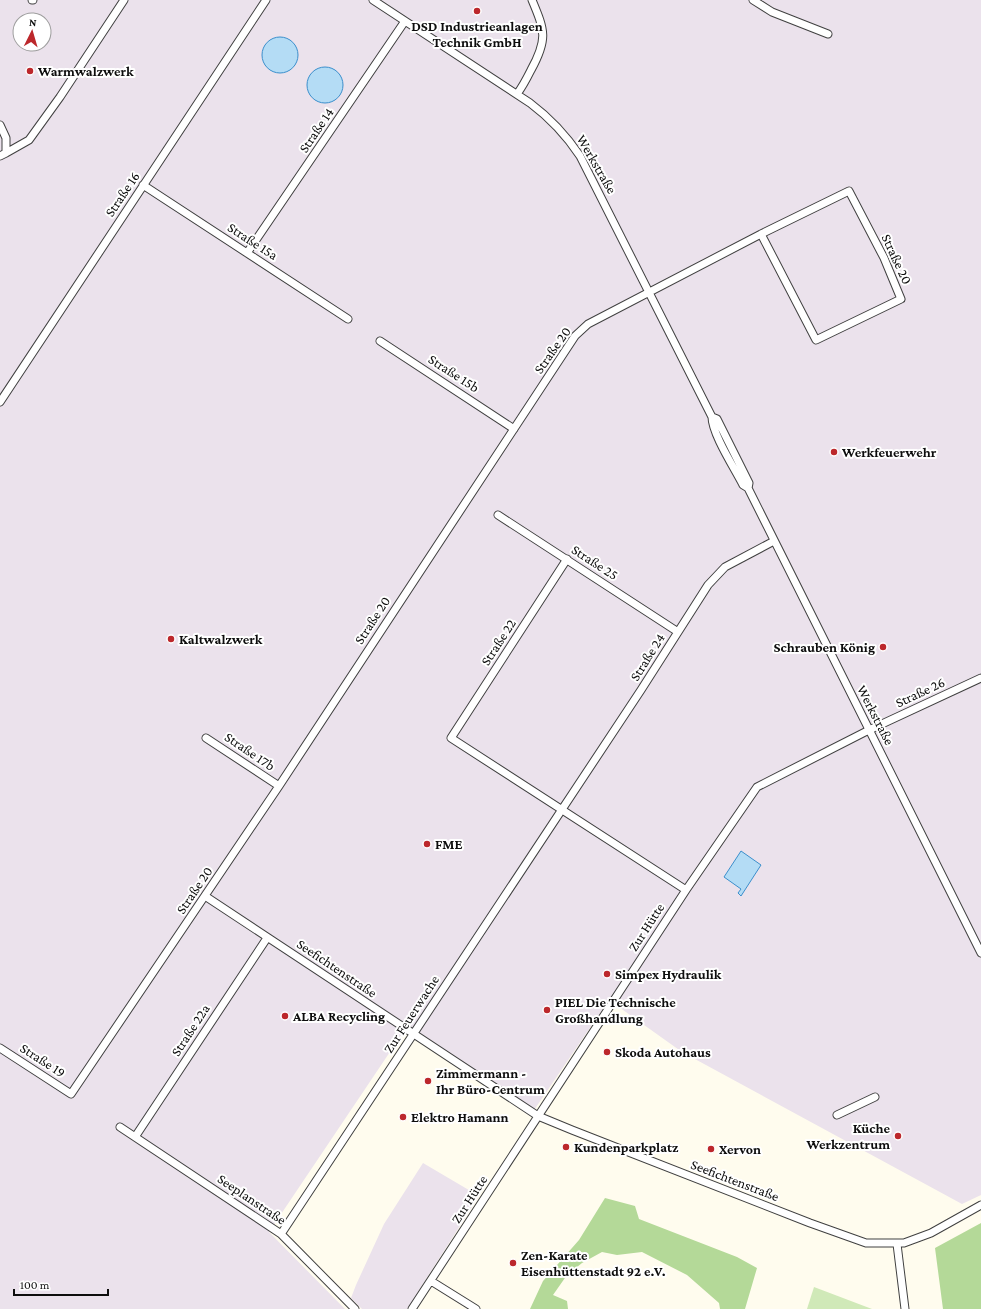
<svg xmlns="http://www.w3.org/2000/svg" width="981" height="1309" font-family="'Crimson Pro',serif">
	<rect width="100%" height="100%" fill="#fffcee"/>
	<path fill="#ebe2ec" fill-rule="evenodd" d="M 0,0 L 981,0 L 981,1195 L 962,1204 L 682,1052 L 609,1000 L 530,1116 L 404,1031 L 269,1232 L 345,1309 L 0,1309 ZM 20,20 L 44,20 L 44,44 L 20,44 Z
		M 423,1163 L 479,1196 L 407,1309 L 362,1309 L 351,1298 L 356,1285 L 384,1224 Z"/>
	<path fill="#d0e9b8" d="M 814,1287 L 872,1309 L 807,1309 Z"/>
	<path fill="#b4d998" d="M 605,1198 L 635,1206 L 639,1219 L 737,1257 L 757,1268 L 745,1309 L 720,1309 L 719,1303 L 687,1275 L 642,1252 L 617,1255 L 602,1252 L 582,1263 L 567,1275 L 553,1295 L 567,1301 L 568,1309 L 530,1309 L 543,1281 L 579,1240 Z
		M 981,1223 L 981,1309 L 943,1309 L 935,1248 Z"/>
	<path fill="#b4dcf5" stroke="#3b8fcc" d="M262 55a18 18 0 1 1 36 0a18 18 0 1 1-36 0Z
		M307 85a18 18 0 1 1 36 0a18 18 0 1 1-36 0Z
		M 741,851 L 761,865 L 741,896 L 738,893 L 741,889 L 724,877 Z"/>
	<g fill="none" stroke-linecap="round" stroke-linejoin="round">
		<defs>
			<path id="minor" d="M 32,0 L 33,0
				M 373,0 L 530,103 C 550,118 566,135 580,156 L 712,417 C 712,434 735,469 743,485 L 748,488 L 981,953
				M 753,0 L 772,12 L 828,34
				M 517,94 C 523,86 527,78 531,70 C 548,39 545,31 532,0
				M 0,125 L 6,138 L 6,153 L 0,156
				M 6,153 L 29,140 L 60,97 L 124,0
				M 143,185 L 348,319
				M 247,253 L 405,21
				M 380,341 L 514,429
				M 0,402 L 266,0
				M 712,417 L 717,419 L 749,483 L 748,488
				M 498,515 L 678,632
				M 567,559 L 451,738 L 686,890
				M 206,738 L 279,786
				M 205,896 L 538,1116 L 572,1130 L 810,1223 L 866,1243 L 904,1243 L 931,1233 L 981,1205
				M 0,1048 L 71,1094 L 279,786 L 575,336 L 588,324 L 761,234 L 816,340 L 901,299 L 884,258 L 849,191 L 761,234
				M 837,1115 L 875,1097
				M 120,1127 L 281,1234 L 355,1309
				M 135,1137 L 267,938
				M 281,1234 L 641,690 L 708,585 L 725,567 L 774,541
				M 897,1244 L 905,1309
				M 431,1281 L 476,1309
				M 412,1309 L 686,890 L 757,787 L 869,730 L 981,678"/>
		</defs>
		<use href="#minor" stroke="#404040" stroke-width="9"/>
		<use href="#minor" stroke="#fff" stroke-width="7"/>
	</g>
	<g fill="#bc272b" stroke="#fff" stroke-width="1.5">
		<circle cx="477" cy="11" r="4"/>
		<circle cx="30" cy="71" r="4"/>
		<circle cx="834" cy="452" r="4"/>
		<circle cx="171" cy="639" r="4"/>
		<circle cx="883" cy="647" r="4"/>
		<circle cx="427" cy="844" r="4"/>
		<circle cx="607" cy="974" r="4"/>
		<circle cx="547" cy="1010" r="4"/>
		<circle cx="285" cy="1016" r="4"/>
		<circle cx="607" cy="1052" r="4"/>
		<circle cx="428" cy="1081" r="4"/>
		<circle cx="403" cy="1117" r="4"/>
		<circle cx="898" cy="1136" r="4"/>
		<circle cx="566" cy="1147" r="4"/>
		<circle cx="711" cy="1149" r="4"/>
		<circle cx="513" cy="1263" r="4"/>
	</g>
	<g text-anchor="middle" stroke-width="4" stroke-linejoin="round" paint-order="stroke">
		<g font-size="14" font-weight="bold" fill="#0d0d0d" stroke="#fff" text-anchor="start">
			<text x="477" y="31" text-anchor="middle">DSD Industrieanlagen<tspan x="477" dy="16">Technik GmbH</tspan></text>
			<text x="38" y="76">Warmwalzwerk</text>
			<text x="842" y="457">Werkfeuerwehr</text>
			<text x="179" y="644">Kaltwalzwerk</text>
			<text x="875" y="652" text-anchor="end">Schrauben König</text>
			<text x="435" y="849">FME</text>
			<text x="615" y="979">Simpex Hydraulik</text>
			<text x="555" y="1007">PIEL Die Technische<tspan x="555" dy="16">Großhandlung</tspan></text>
			<text x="293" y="1021">ALBA Recycling</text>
			<text x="615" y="1057">Skoda Autohaus</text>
			<text x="436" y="1078">Zimmermann -<tspan x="436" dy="16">Ihr Büro-Centrum</tspan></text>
			<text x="411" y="1122">Elektro Hamann</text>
			<text x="890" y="1133" text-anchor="end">Küche<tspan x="890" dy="16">Werkzentrum</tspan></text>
			<text x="574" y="1152">Kundenparkplatz</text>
			<text x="719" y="1154">Xervon</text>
			<text x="521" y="1260">Zen-Karate<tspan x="521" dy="16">Eisenhüttenstadt 92 e.V.</tspan></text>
		</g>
		<g font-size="14" fill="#0d0d0d" stroke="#fff">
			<text transform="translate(316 130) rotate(-56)" y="5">Straße 14</text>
			<text transform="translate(597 164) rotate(60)" y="5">Werkstraße</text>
			<text transform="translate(122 194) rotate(-56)" y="5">Straße 16</text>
			<text transform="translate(253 241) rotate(33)" y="5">Straße 15a</text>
			<text transform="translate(897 259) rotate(65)" y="5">Straße 20</text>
			<text transform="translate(552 350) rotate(-55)" y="5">Straße 20</text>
			<text transform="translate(454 373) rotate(33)" y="5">Straße 15b</text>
			<text transform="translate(595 562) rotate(33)" y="5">Straße 25</text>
			<text transform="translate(372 620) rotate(-57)" y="5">Straße 20</text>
			<text transform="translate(498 642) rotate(-57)" y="5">Straße 22</text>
			<text transform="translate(647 657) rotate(-58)" y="5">Straße 24</text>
			<text transform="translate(920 692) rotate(-25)" y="5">Straße 26</text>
			<text transform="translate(876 715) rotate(63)" y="5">Werkstraße</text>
			<text transform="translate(250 751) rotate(34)" y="5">Straße 17b</text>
			<text transform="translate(194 890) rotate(-56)" y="5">Straße 20</text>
			<text transform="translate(646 927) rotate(-57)" y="5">Zur Hütte</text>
			<text transform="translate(337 968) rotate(34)" y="5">Seefichtenstraße</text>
			<text transform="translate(411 1014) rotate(-57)" y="5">Zur Feuerwache</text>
			<text transform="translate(190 1030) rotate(-57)" y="5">Straße 22a</text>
			<text transform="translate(43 1060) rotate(33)" y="5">Straße 19</text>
			<text transform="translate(735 1180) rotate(21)" y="5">Seefichtenstraße</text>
			<text transform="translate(252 1199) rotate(34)" y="5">Seeplanstraße</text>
			<text transform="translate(469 1199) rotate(-57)" y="5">Zur Hütte</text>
		</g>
	</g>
	<g transform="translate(32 32) rotate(5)"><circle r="19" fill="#ffffff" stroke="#9e9e9e"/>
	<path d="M0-3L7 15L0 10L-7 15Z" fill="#bc272b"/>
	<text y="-6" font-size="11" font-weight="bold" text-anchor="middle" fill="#0d0d0d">N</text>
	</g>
	<path d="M14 1289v6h94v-6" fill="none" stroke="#0d0d0d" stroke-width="2"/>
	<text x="20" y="1289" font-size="12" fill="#0d0d0d" stroke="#ffffff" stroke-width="3" paint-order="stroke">100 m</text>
</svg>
